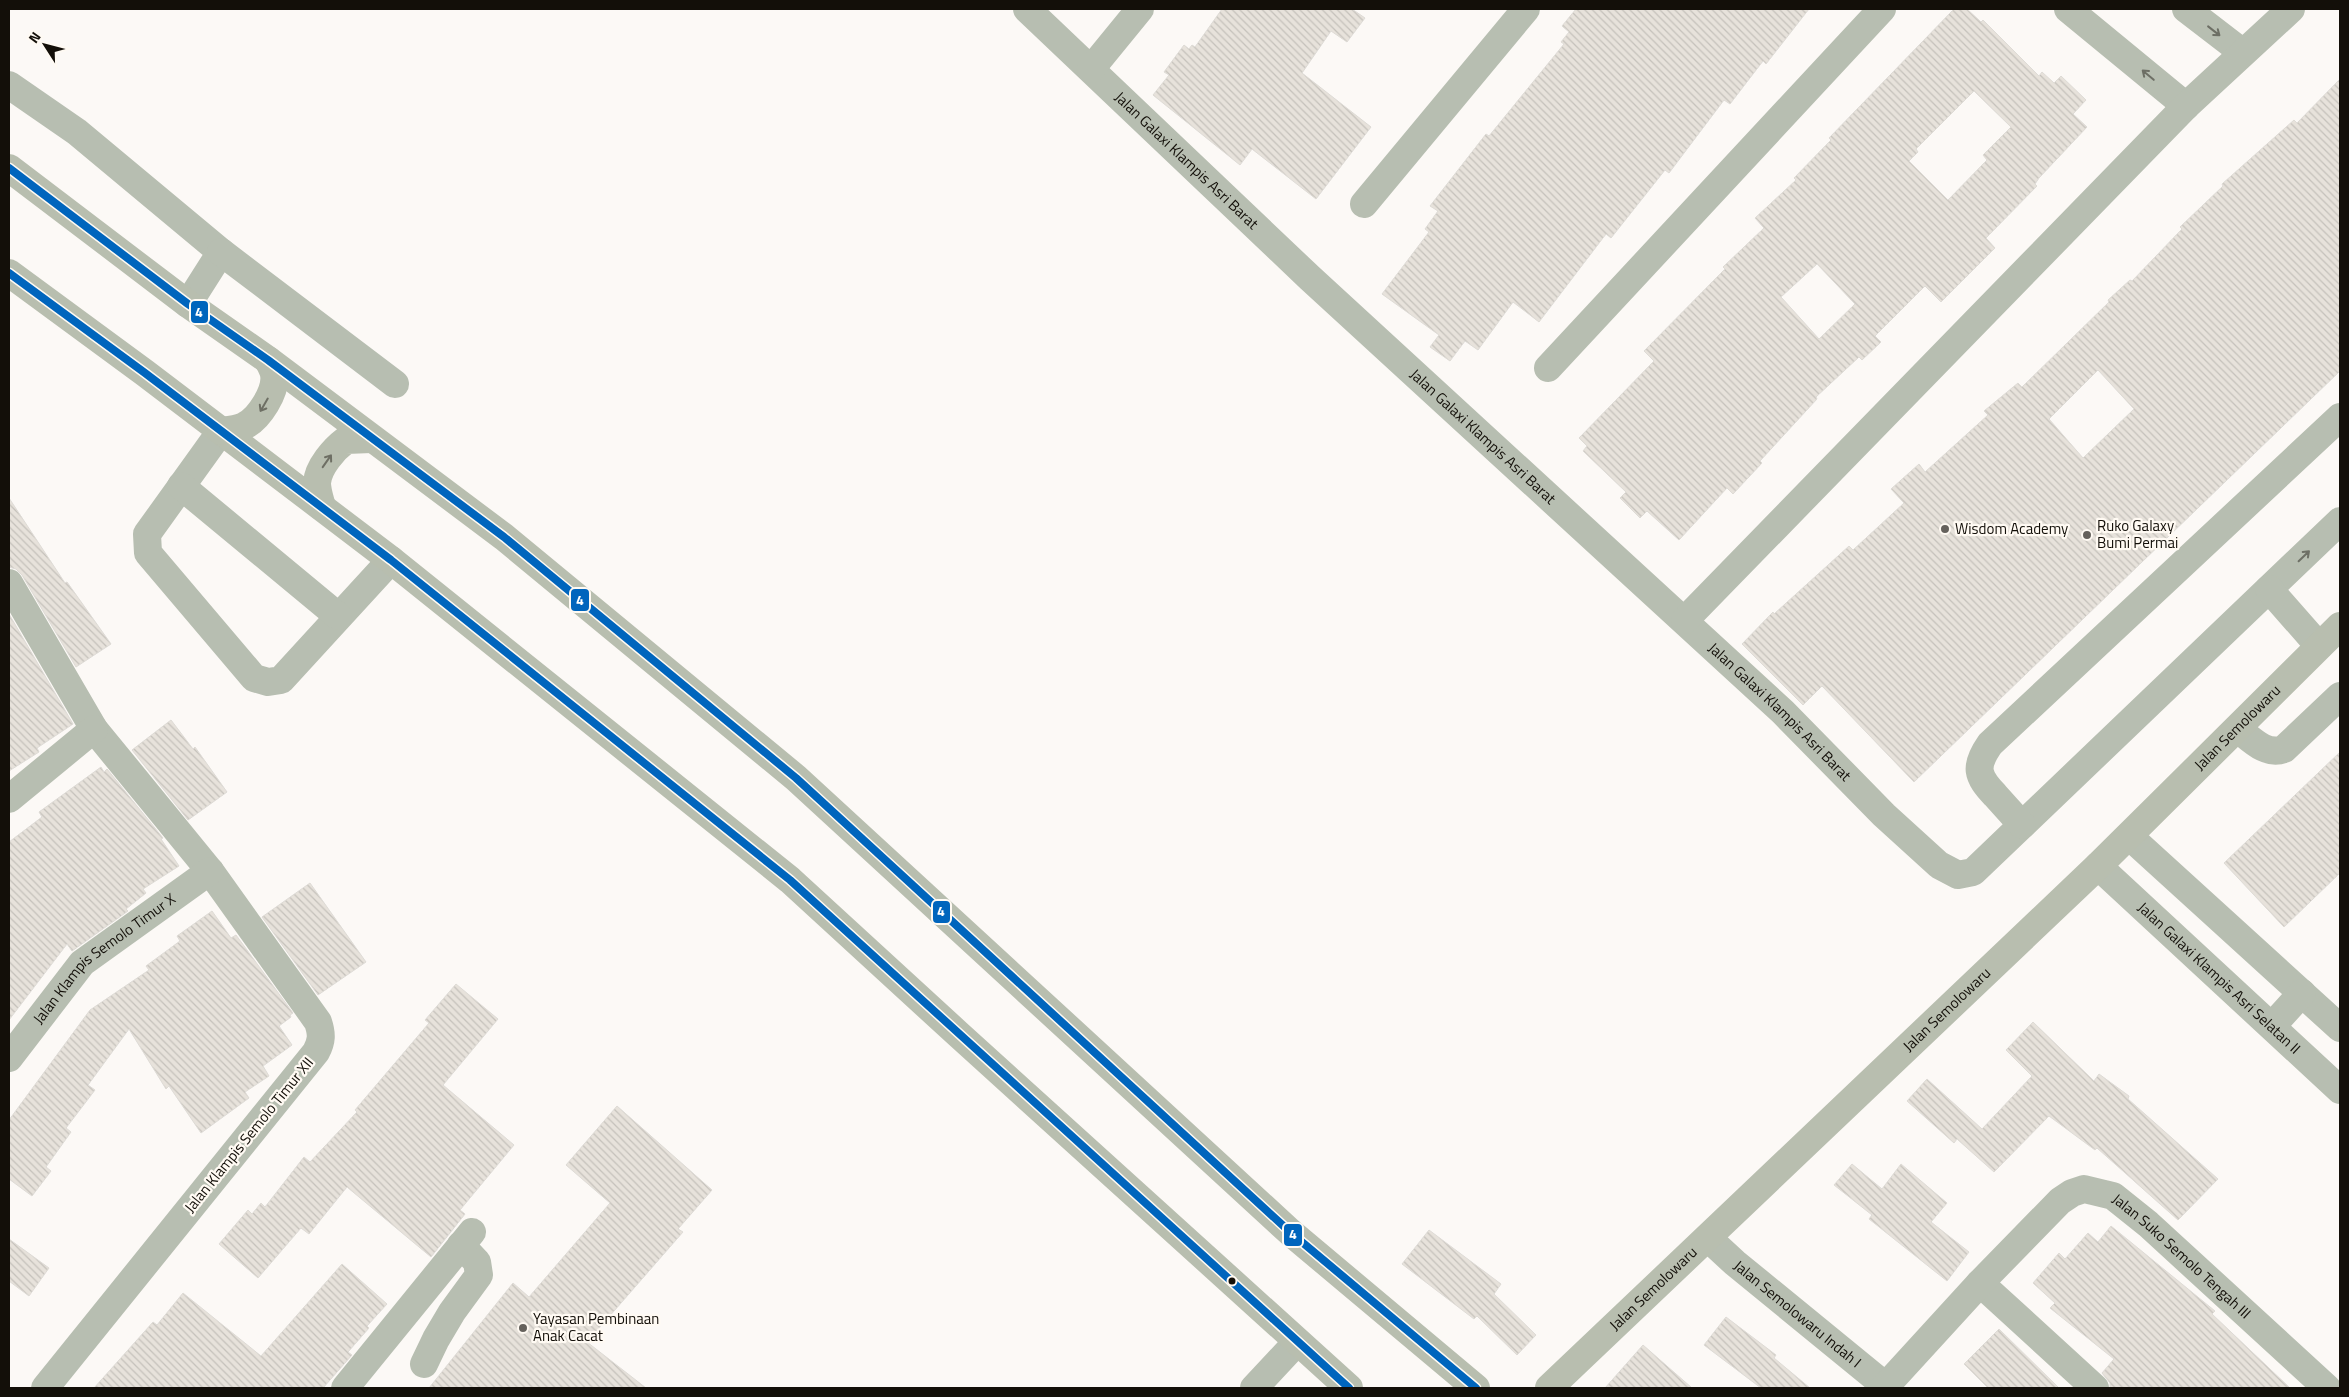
<svg xmlns="http://www.w3.org/2000/svg" width="2349" height="1397" font-family="'Titillium Web',sans-serif">
	<defs>
		<pattern id="building-back-hatch" width="6" height="6" patternUnits="userSpaceOnUse" patternTransform="scale(1.25)"><rect width="6" height="6" fill="#e7e2db"/><path d="M-1 5l2 2M0 0l6 6M5-1l2 2" fill="none" stroke="#c5c1bb"/></pattern>
	</defs>
	<rect width="100%" height="100%" fill="#fcf9f6"/>
	<path fill="url(#building-back-hatch)" stroke="#dedbd6" fill-rule="evenodd" d="M 1222,9 L 1352,9 L 1365,18 L 1347,42 L 1331,31 L 1302,73 L 1371,127 L 1316,199 L 1252,149 L 1240,165 L 1153,95 L 1169,75 L 1164,72 L 1184,45 L 1189,49 L 1192,45 L 1195,47 Z
		M 1576,9 L 1809,9 L 1766,64 L 1763,61 L 1730,104 L 1724,100 L 1669,173 L 1665,170 L 1611,238 L 1606,234 L 1539,322 L 1513,302 L 1478,350 L 1465,341 L 1450,361 L 1430,347 L 1439,335 L 1382,294 L 1429,232 L 1425,229 L 1438,211 L 1430,206 L 1486,134 L 1489,136 L 1564,44 L 1561,42 L 1569,32 L 1562,26 Z
		M 1954,9 L 1967,9 L 1981,22 L 1983,20 L 2039,76 L 2042,72 L 2054,83 L 2061,76 L 2086,100 L 2073,114 L 2087,127 L 2039,178 L 2035,184 L 2037,186 L 1986,238 L 1995,248 L 1941,302 L 1925,286 L 1875,336 L 1881,342 L 1862,360 L 1859,357 L 1816,397 L 1817,399 L 1760,461 L 1762,463 L 1733,494 L 1727,488 L 1679,540 L 1647,511 L 1640,518 L 1620,498 L 1626,492 L 1583,451 L 1587,446 L 1579,438 L 1654,361 L 1644,351 L 1725,269 L 1723,267 L 1764,228 L 1755,218 L 1796,180 L 1794,178 L 1831,140 L 1829,138 ZM 1974,91 L 2011,127 L 1983,155 L 1987,160 L 1948,200 L 1909,161 L 1918,152 L 1916,149 ZM 1817,264 L 1855,304 L 1819,339 L 1781,297 Z
		M 2340,79 L 2340,371 L 1914,782 L 1822,686 L 1803,705 L 1742,644 L 1773,612 L 1774,614 L 1849,546 L 1853,550 L 1904,503 L 1891,489 L 1919,464 L 1925,472 L 1988,415 L 1984,411 L 2018,383 L 2022,387 L 2109,302 L 2108,300 L 2130,280 L 2132,281 L 2182,229 L 2180,227 L 2223,186 L 2222,184 L 2294,120 L 2297,123 ZM 2098,370 L 2134,409 L 2083,458 L 2049,419 Z
		M 9,498 L 65,583 L 67,582 L 111,644 L 76,667 L 22,575 L 16,569 L 9,567 Z
		M 9,614 L 73,724 L 37,748 L 39,752 L 9,771 Z
		M 171,720 L 193,749 L 195,747 L 227,792 L 188,820 L 132,750 Z
		M 2340,752 L 2340,873 L 2284,927 L 2224,863 Z
		M 101,767 L 104,772 L 107,769 L 163,838 L 161,839 L 179,866 L 143,889 L 146,893 L 126,909 L 128,911 L 72,951 L 67,944 L 9,1020 L 9,842 L 42,817 L 39,812 Z
		M 310,883 L 366,962 L 318,995 L 262,917 Z
		M 212,911 L 231,938 L 236,935 L 293,1013 L 290,1015 L 291,1017 L 279,1026 L 292,1045 L 263,1066 L 269,1076 L 245,1092 L 249,1098 L 201,1133 L 169,1086 L 166,1089 L 129,1029 L 88,1085 L 95,1090 L 66,1128 L 71,1132 L 46,1167 L 51,1171 L 32,1196 L 9,1179 L 9,1120 L 90,1010 L 149,970 L 146,966 L 180,941 L 177,936 Z
		M 456,984 L 498,1019 L 443,1085 L 514,1145 L 460,1210 L 465,1214 L 431,1257 L 347,1187 L 309,1234 L 301,1228 L 258,1278 L 219,1244 L 248,1210 L 252,1214 L 261,1203 L 265,1207 L 304,1157 L 310,1162 L 357,1112 L 355,1110 L 429,1023 L 425,1020 Z
		M 2033,1022 L 2094,1081 L 2099,1074 L 2129,1096 L 2128,1099 L 2218,1179 L 2178,1220 L 2097,1148 L 2095,1150 L 2049,1116 L 1994,1172 L 1957,1139 L 1954,1143 L 1907,1101 L 1927,1079 L 1982,1129 L 2032,1076 L 2006,1050 Z
		M 617,1106 L 712,1190 L 678,1229 L 683,1232 L 587,1342 L 646,1388 L 429,1388 L 513,1283 L 529,1297 L 610,1203 L 566,1165 Z
		M 1852,1164 L 1882,1189 L 1901,1164 L 1947,1203 L 1931,1222 L 1969,1252 L 1947,1281 L 1869,1219 L 1872,1215 L 1834,1185 Z
		M 2111,1226 L 2215,1311 L 2212,1314 L 2290,1388 L 2110,1388 L 2110,1383 L 2102,1373 L 2114,1359 L 2050,1308 L 2055,1303 L 2033,1283 L 2059,1253 L 2065,1259 L 2088,1233 L 2098,1242 Z
		M 1429,1230 L 1501,1284 L 1494,1294 L 1536,1335 L 1517,1355 L 1477,1316 L 1474,1319 L 1402,1264 Z
		M 9,1239 L 49,1268 L 29,1296 L 9,1281 Z
		M 342,1264 L 387,1304 L 367,1326 L 369,1328 L 348,1352 L 352,1355 L 323,1388 L 94,1388 L 153,1322 L 157,1325 L 183,1293 L 261,1356 Z
		M 1726,1317 L 1776,1355 L 1774,1358 L 1810,1388 L 1761,1388 L 1704,1345 Z
		M 1999,1329 L 2059,1388 L 1988,1388 L 1964,1364 Z
		M 1643,1345 L 1692,1388 L 1605,1388 Z"/>
	<g fill="none" stroke-linecap="round" stroke-linejoin="round">
		<g stroke="#b7beb1" stroke-width="28">
			<path id="s1" d="M 1027,9 L 1310,278 L 1783,712 L 1884,815 L 1939,865 L 1958,875 L 1973,872 L 2340,521"/>
			<path d="M 2068,9 L 2186,106"/>
			<path d="M 2186,9 L 2242,52"/>
			<path d="M 1091,69 L 1140,9"/>
			<path d="M 9,85 L 77,132 L 221,252 L 188,304"/>
			<path d="M 1364,204 L 1526,9"/>
			<path d="M 221,252 L 395,384"/>
			<path d="M 1548,368 L 1882,9"/>
			<path d="M 221,431 L 147,534 L 148,553 L 254,678 L 268,682 L 281,680 L 391,560"/>
			<path d="M 181,486 L 338,616"/>
			<path d="M 9,583 L 94,729 L 210,871 L 318,1022 C 322,1034 322,1041 316,1052 L 45,1388"/>
			<path d="M 2269,589 L 2319,646"/>
			<path d="M 1685,620 L 2186,106 L 2291,9"/>
			<path d="M 2238,729 C 2251,739 2266,756 2284,749 L 2340,696"/>
			<path d="M 9,799 L 94,729"/>
			<path d="M 2022,825 C 2013,815 2004,805 1995,795 C 1977,776 1974,767 1990,744 L 2340,417"/>
			<path d="M 2129,836 L 2340,1028"/>
			<path id="s2" d="M 2098,866 L 2340,1090"/>
			<path d="M 2272,1026 L 2302,993"/>
			<path id="s3" d="M 9,1058 L 82,963 L 210,871"/>
			<path id="s4" d="M 1709,1239 L 1735,1263 L 1888,1388"/>
			<path d="M 1980,1283 L 2095,1388"/>
			<path d="M 424,1364 L 436,1339 L 452,1312 L 479,1275 L 477,1262 L 461,1245"/>
			<path d="M 345,1388 L 472,1232"/>
			<path d="M 1254,1388 L 1297,1342"/>
			<path id="s5" d="M 1884,1388 L 1980,1283 L 2060,1201 L 2072,1193 L 2084,1189 L 2113,1196 L 2148,1224 L 2327,1388"/>
		</g>
		<g stroke="#b8beaf" stroke-width="28">
			<path d="M 9,168 L 188,304 L 268,360 L 504,537 L 796,778 L 1290,1232 L 1476,1388"/>
			<path d="M 9,273 L 145,373 L 391,560 L 790,880 L 958,1034 L 1349,1388"/>
			<path d="M 221,431 C 228,430 237,429 244,426 C 259,419 277,391 274,374 C 273,369 270,364 268,360"/>
			<path d="M 322,507 C 320,499 317,491 317,483 C 318,467 334,449 346,440 L 371,439"/>
			<path id="s6" d="M 1549,1388 L 2098,866 L 2340,626"/>
		</g>
		<defs>
			<path id="bus-1" d="M 9,168 L 188,304 L 268,360 L 504,537 L 796,778 L 1290,1232 L 1476,1388
				M 9,273 L 145,373 L 391,560 L 790,880 L 1349,1388"/>
		</defs>
		<use href="#bus-1" stroke="#fffaf3" stroke-width="11"/>
		<use href="#bus-1" stroke="#0065bd" stroke-width="8"/>
	</g>
	<defs><path id="oneway-shaft" d="M-6 0H5M1.5-3L5.5 0L1.5 3" fill="none" stroke-width="1.6" stroke-linecap="round" stroke-linejoin="round" transform="scale(1.25)"/></defs>
	<g stroke="#6d6f65">
		<use href="#oneway-shaft" transform="translate(2214 31) rotate(38)"/>
		<use href="#oneway-shaft" transform="translate(2148 75) rotate(-140)"/>
		<use href="#oneway-shaft" transform="translate(2304 556) rotate(-44)"/>
	</g>
	<g stroke="#6e6f64">
		<use href="#oneway-shaft" transform="translate(264 405) rotate(120)"/>
		<use href="#oneway-shaft" transform="translate(327 461) rotate(-55)"/>
	</g>
	<g fill="#65615c" stroke="#fffaf3" stroke-width="2">
		<circle cx="1945" cy="529" r="5"/>
		<circle cx="2087" cy="535" r="5"/>
		<circle cx="523" cy="1328" r="5"/>
	</g>
	<circle fill="#130f09" stroke="#fffaf3" stroke-width="2" cx="1232" cy="1281" r="4.5"/>
	<g text-anchor="middle" stroke-width="4.5" stroke-linejoin="round" paint-order="stroke">
		<g font-size="15" fill="#130f09" stroke="#fffaf3">
			<text dy="5" stroke="none"><textPath href="#s1" startOffset="220">Jalan Galaxi Klampis Asri Barat</textPath></text>
			<text dy="5" stroke="none"><textPath href="#s1" startOffset="625">Jalan Galaxi Klampis Asri Barat</textPath></text>
			<text dy="5" stroke="none"><textPath href="#s1" startOffset="1030">Jalan Galaxi Klampis Asri Barat</textPath></text>
			<text dy="5" stroke="none"><textPath href="#s6" startOffset="954">Jalan Semolowaru</textPath></text>
			<text dy="5" stroke="none"><textPath href="#s3" startOffset="139">Jalan Klampis Semolo Timur X</textPath></text>
			<text dy="5" stroke="none"><textPath href="#s2" startOffset="165">Jalan Galaxi Klampis Asri Selatan II</textPath></text>
			<text dy="5" stroke="none"><textPath href="#s6" startOffset="549">Jalan Semolowaru</textPath></text>
			<text transform="translate(249 1135) rotate(-51)" y="5">Jalan Klampis Semolo Timur XII</text>
			<text dy="5" stroke="none"><textPath href="#s5" startOffset="405">Jalan Suko Semolo Tengah III</textPath></text>
			<text dy="5" stroke="none"><textPath href="#s6" startOffset="144">Jalan Semolowaru</textPath></text>
			<text dy="5" stroke="none"><textPath href="#s4" startOffset="116">Jalan Semolowaru Indah I</textPath></text>
		</g>
		<g font-size="15" fill="#130f09" stroke="#fffaf3" text-anchor="start">
			<text x="2097" y="531">Ruko Galaxy<tspan x="2097" dy="17">Bumi Permai</tspan></text>
			<text x="1955" y="534">Wisdom Academy</text>
			<text x="533" y="1324">Yayasan Pembinaan<tspan x="533" dy="17">Anak Cacat</tspan></text>
		</g>
	</g>
	<g stroke="#fffaf3" stroke-width="2">
		<rect x="190" y="300" width="19" height="24" rx="5" fill="#0065bd"/>
		<rect x="570" y="588" width="20" height="24" rx="5" fill="#0065bd"/>
		<rect x="932" y="900" width="19" height="24" rx="5" fill="#0065bd"/>
		<rect x="1283" y="1223" width="20" height="24" rx="5" fill="#0065bd"/>
	</g>
	<g font-size="14" text-anchor="middle" font-weight="bold" fill="#fff">
		<text x="199" y="317">4</text>
		<text x="580" y="605">4</text>
		<text x="941" y="916">4</text>
		<text x="1293" y="1239">4</text>
	</g>
	<rect width="2349" height="1397" fill="none" stroke="#130f09" stroke-width="20"/>
	<g transform="translate(45 45) rotate(306)" stroke="#fffaf3" stroke-width="4" paint-order="stroke">
	<path d="M0-4L9 19L0 12L-9 19Z" fill="#130f09"/>
	<text y="-8" font-size="14" font-weight="bold" text-anchor="middle" fill="#130f09">N</text>
	</g>
</svg>
